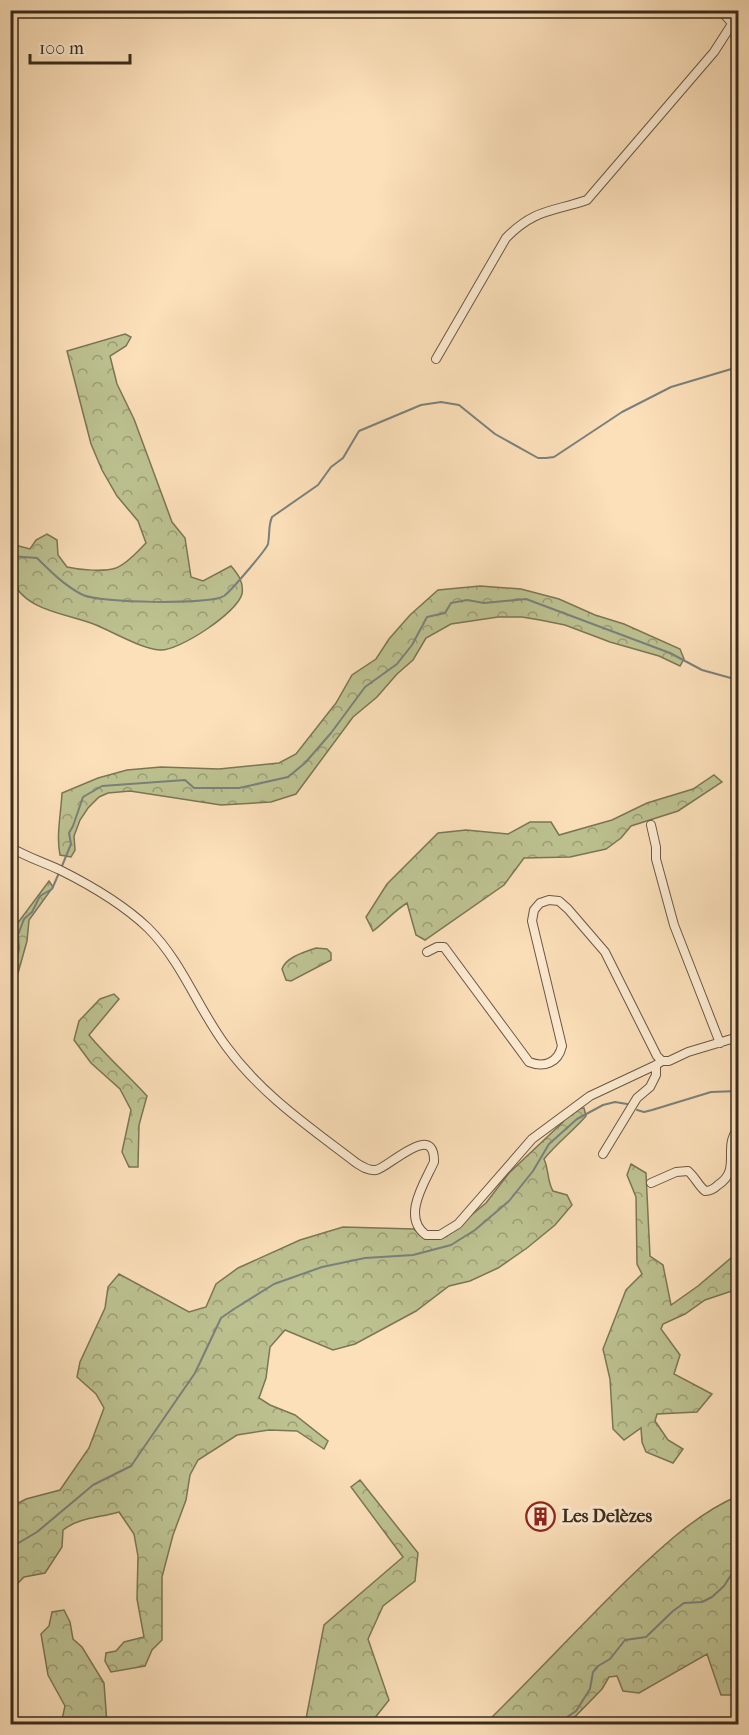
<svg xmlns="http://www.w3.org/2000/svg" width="749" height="1735" font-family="'IM FELL French Canon',serif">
	<defs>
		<pattern id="forest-crowns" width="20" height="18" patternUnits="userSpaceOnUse" patternTransform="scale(1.5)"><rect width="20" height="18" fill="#bdc291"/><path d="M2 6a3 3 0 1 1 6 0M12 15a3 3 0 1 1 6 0" fill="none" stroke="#9b9e76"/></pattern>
	</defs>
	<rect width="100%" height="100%" fill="#fce0ba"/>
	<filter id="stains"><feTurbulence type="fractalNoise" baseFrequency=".00333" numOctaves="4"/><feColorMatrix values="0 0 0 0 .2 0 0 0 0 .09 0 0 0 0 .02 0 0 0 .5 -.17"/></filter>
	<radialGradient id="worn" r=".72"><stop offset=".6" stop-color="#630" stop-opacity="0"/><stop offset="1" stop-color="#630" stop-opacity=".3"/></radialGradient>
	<path fill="url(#forest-crowns)" stroke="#7b7656" stroke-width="1.5" d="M 125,334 L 131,337 L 126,346 L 110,356 L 117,384 L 134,419 L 172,522 L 185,538 L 191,577 L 203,581 L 231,566 C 238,574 244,582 242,594 C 237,613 179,651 160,650 C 142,649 113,632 96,625 C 67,613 23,612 11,577 C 8,568 10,554 11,544 L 30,549 L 36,540 L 47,534 L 57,540 L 58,555 L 67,567 C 80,570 104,572 116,568 C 127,564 138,551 146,543 L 138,521 L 117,496 L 102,470 L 91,444 L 67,351 Z
		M 480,586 L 521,589 L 559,599 L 595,615 L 624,624 L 680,649 L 684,659 L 680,666 L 659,656 L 610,642 L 565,625 L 540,620 L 522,617 L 498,617 L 451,624 L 426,638 L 413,660 L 397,674 L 377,697 L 353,717 L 296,794 L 271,802 L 221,805 L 130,791 L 108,793 L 99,797 L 88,808 L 80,820 L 74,836 L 75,850 L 71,857 L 60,855 C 56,835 61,814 62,793 L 98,778 L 127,770 L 161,767 L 219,769 L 279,763 L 296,754 L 336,703 L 352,675 L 376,659 L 389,639 L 410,615 L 438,590 Z
		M 714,775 L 722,782 L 678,811 L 631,826 L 621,838 L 606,849 L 570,857 L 524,858 L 504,885 L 425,940 L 416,935 L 407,903 C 394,911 385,922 373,931 L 366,917 L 387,884 L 438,833 L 466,830 L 508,834 L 530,822 L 551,822 L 559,835 L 612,820 L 647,803 L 693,789 Z
		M 49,881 L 53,887 L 29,920 L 27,941 L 11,998 L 11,965 L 17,924 Z
		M 316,948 L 327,949 L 331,953 L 331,960 L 291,981 L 286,980 L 282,969 C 286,957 305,952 316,948 Z
		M 114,994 L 119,999 L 89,1035 C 107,1057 128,1075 147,1096 L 139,1125 L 138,1167 L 129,1167 L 122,1152 L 131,1110 L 120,1089 L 91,1063 L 74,1040 L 79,1021 L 100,999 Z
		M 584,1108 L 586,1116 C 573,1131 557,1143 544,1159 C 549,1170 547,1181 553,1191 L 567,1195 L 572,1205 L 555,1225 L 527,1248 L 498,1268 L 470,1281 L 449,1286 L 416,1311 L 355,1344 L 333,1350 L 285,1330 L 270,1347 L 266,1378 L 259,1398 L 270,1405 L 295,1415 L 328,1441 L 324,1449 L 297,1431 L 269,1430 L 237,1435 L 198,1460 L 190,1475 L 186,1500 L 173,1535 L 162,1577 L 162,1640 L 152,1650 L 145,1666 L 111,1672 L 105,1661 L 106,1653 L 116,1651 L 124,1642 L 144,1637 L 137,1599 L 138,1556 L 134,1534 L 119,1512 C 99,1518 80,1517 63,1530 L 62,1547 L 45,1573 L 24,1577 L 15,1586 L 11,1587 L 11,1507 L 26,1499 L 60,1490 L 89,1448 L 104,1408 L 96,1394 L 77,1377 L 80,1362 L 105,1308 L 108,1287 L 119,1274 L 189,1312 L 206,1307 L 216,1284 L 238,1268 L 300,1240 L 343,1227 L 414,1229 L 425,1239 L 447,1235 L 486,1203 L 509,1173 L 563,1122 L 570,1110 Z
		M 631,1164 L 646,1173 L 650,1256 L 663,1265 L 671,1305 L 698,1286 L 738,1252 L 738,1289 L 705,1300 L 685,1314 L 663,1324 L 661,1329 L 680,1355 L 674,1374 L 712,1394 L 697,1412 L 657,1414 L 655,1421 L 668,1440 L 683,1449 L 673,1463 L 646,1452 L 642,1442 L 641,1428 L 624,1440 L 613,1429 L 610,1379 L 603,1349 L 626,1290 L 642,1274 L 637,1264 L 636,1197 L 627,1175 Z
		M 360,1480 L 418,1553 L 415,1581 L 383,1606 L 368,1639 L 389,1700 L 370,1724 L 305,1724 L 324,1625 L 403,1557 L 351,1487 Z
		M 738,1496 L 738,1695 L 721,1695 L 707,1654 L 639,1693 L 623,1691 L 617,1676 L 609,1677 L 602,1689 L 568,1724 L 485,1724 C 533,1677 578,1628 626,1581 C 658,1550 697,1513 738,1496 Z
		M 64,1610 L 70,1622 L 73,1639 L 82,1647 L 104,1683 L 107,1724 L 61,1724 L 65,1706 L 48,1675 L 41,1634 L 49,1626 L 52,1612 Z"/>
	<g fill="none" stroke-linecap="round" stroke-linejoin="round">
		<path stroke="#7a817c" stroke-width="2" d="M 10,556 L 37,558 C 51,572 65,586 83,595 C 100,603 208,605 224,596 C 230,592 266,550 268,544 C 270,534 268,526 272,517 L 318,485 L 331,467 L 343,458 L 359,431 L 421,405 L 441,402 L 459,405 L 495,434 L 538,458 L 546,458 L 554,457 L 622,412 L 671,387 L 738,367
			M 62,866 L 71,844 L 69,833 L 73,826 L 83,797 L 102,786 L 185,780 L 194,788 L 239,788 L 288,777 L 305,763 L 331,733 L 365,687 L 397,664 L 412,645 L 427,617 L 445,613 L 451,603 L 467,600 L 484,603 L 526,599 L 670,653 L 702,670 L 738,680
			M 10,981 L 16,966 L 19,948 L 18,935 L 24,919 L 32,912 L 40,896 L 52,889 L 59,873
			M 637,1110 L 644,1112 L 652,1110 L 711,1092 L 738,1091
			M 10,1548 L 37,1532 L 93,1485 L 131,1466 L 195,1373 L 221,1318 L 234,1309 L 274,1284 L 322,1267 L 365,1258 L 413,1255 L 451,1245 L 475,1230 L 509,1201 L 533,1171 L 549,1144 L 577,1119 L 603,1105 L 615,1102 L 627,1104
			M 557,1724 L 576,1711 L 590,1689 L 593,1672 L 598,1666 L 610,1659 L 625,1640 L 646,1637 L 673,1611 L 684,1603 L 702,1602 L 712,1597 L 724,1586 L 738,1564"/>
		<defs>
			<path id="minor" d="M 718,10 L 724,14 L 738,30
				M 436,359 L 506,238 C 534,209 552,212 587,200 L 714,52 L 732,24
				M 738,745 L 738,746
				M 651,825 L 656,847 L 656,859 L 674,925 L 720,1043
				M 10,847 C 26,857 43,862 60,870 C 90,885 124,905 148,928 C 183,963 197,1007 226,1046 C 261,1094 308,1126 355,1162 C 361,1166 368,1171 376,1170 C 388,1168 435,1120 434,1162 C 425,1182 401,1217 426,1235 L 440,1235 L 458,1224 L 532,1139 L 590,1096 L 656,1065 L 662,1061 L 669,1061 L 688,1052 L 738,1037
				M 427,952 L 437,947 L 444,947 L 529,1062 C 544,1068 558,1063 562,1046 L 532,921 L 534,910 L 540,903 L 549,900 L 559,901 L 568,909 L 605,952 L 657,1056 L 662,1061
				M 603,1154 L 637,1098 L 650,1087 L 656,1075 L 656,1065
				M 651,1183 L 676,1172 L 688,1171 C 695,1177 698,1185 705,1191 C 711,1191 714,1189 718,1185 C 742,1170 722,1147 738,1129"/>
		</defs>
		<use href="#minor" stroke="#6a5843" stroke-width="10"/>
		<use href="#minor" stroke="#fdebd2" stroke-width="8"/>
	</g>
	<defs>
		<symbol id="building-ring" viewBox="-11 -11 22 22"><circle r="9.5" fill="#fdebd2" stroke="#8f2418" stroke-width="1.5"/><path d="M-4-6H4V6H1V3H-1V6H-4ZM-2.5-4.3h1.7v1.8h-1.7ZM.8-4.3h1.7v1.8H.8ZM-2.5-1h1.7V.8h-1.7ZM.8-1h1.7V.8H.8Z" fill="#8f2418"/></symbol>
	</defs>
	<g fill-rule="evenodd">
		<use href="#building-ring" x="524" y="1500" width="33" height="33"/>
	</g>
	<g text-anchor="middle" stroke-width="6" stroke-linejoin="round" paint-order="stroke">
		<g font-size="18" font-weight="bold" fill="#392b1b" stroke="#fdebd2" text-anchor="start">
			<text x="562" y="1522">Les Delèzes</text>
		</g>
	</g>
	<rect width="749" height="1735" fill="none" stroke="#fce0ba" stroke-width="36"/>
	<rect x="12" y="12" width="725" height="1711" fill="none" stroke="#392b1b" stroke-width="3"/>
	<rect x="18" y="18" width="713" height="1699" fill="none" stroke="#392b1b" stroke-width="1.5"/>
	<path d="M30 54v9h100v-9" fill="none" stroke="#392b1b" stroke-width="3"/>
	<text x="39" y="54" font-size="18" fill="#392b1b" stroke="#fdebd2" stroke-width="4.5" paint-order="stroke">100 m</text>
	<rect width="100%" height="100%" filter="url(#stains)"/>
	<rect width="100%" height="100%" fill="url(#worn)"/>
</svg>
